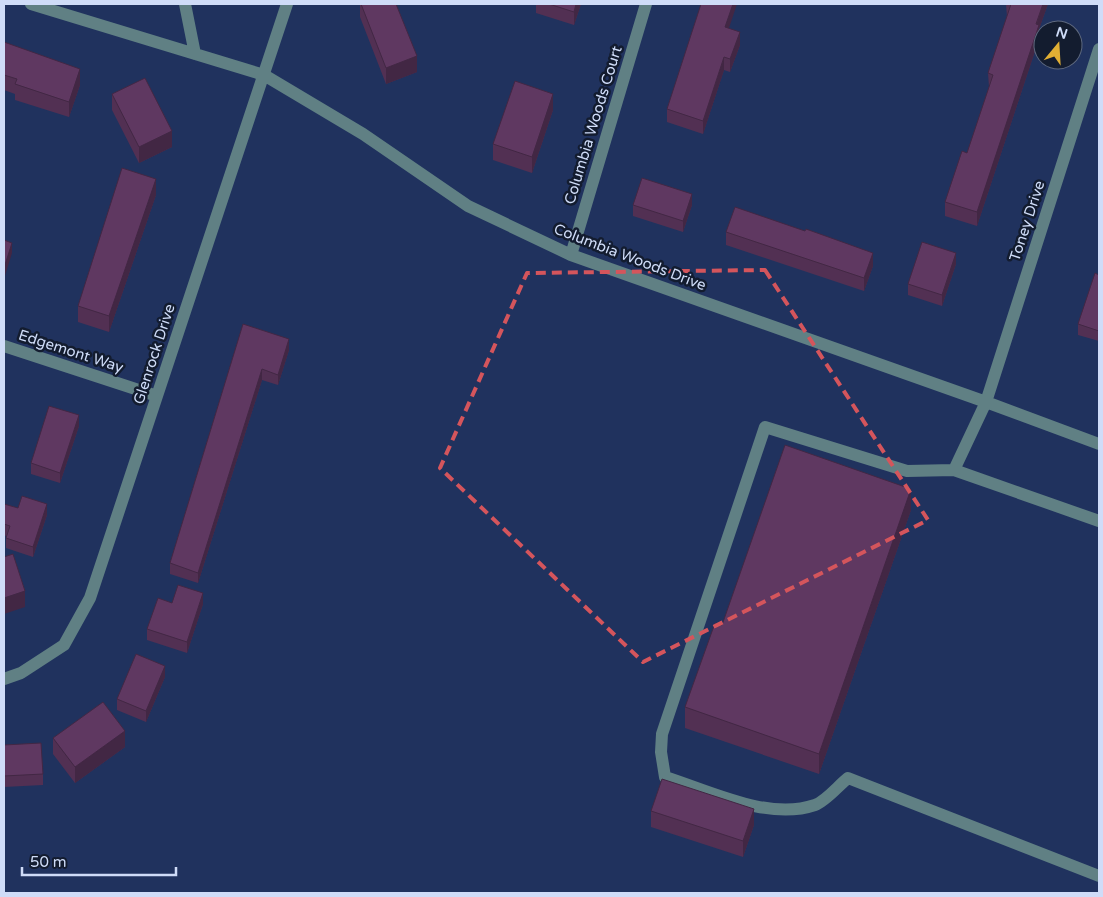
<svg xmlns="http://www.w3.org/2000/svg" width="1103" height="897" font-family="'Varela Round',sans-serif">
	<rect width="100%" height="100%" fill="#20325e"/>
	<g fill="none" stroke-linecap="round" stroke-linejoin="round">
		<path stroke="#608084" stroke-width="12" d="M 31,4 L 264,75 L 363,134 L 468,206 L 571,255 L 986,402 L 1099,444
			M 185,4 L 195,54
			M 571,255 L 646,4
			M 4,346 L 157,396
			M 954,470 L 986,402 L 1099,49
			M 1099,521 L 954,470 L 907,471 L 765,427 L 662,734 L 661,752 L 665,777 C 710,791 768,821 815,805 C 826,801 838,786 848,778 L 1099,876
			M 4,679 L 21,673 L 64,645 L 90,598 L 287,4"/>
	</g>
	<path fill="#523053" d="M 360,4 L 396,4 L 417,72 L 386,84 L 360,17 Z
		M 536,4 L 581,4 L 574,25 L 536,13 Z
		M 1006,4 L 1048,4 L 1039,29 L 1039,39 L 977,226 L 945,216 L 945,202 L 967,153 L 989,87 L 988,73 L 1007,17 Z
		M 729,28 L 740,45 L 730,72 L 724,70 L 703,134 L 667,122 L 667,109 Z
		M 4,42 L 80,85 L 69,117 L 15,100 L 15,94 L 4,90 Z
		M 112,94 L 172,147 L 139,163 L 112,110 Z
		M 553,110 L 532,173 L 493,160 L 493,144 Z
		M 156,195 L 109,332 L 78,322 L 78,306 Z
		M 633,205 L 692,205 L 683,232 L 633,216 Z
		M 726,232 L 873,266 L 864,291 L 726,245 Z
		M 956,264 L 942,306 L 908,295 L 908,284 Z
		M 1099,275 L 1099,341 L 1078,335 L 1078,324 Z
		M 243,324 L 289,350 L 278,385 L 262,380 L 198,583 L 170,574 L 170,563 Z
		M 79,426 L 60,483 L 31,474 L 31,463 Z
		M 4,504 L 18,508 L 47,515 L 33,557 L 6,548 L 6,536 L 4,535 Z
		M 911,510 L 819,774 L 685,728 L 685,707 L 722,625 Z
		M 172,603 L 203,604 L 187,653 L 147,640 L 147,629 Z
		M 165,677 L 146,722 L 117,710 L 117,699 Z
		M 53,738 L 125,747 L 75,783 L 53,754 Z
		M 4,745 L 43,774 L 43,785 L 4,787 Z
		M 651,811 L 754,825 L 743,857 L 651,827 Z"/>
	<path fill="#422744" d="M 576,4 L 581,4 L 574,25 L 574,12 Z
		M 733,4 L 737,4 L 725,40 L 725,27 Z
		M 1043,4 L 1048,4 L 1039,29 L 1039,39 L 977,226 L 977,212 Z
		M 740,32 L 740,45 L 730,72 L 730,59 Z
		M 417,56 L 417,72 L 386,84 L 386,68 Z
		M 724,57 L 724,70 L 703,134 L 703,121 Z
		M 80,69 L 80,85 L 69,117 L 69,102 Z
		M 553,94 L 553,110 L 532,173 L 532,157 Z
		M 172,131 L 172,147 L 139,163 L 139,147 Z
		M 156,179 L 156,195 L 109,332 L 109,316 Z
		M 692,194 L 692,205 L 683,232 L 683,221 Z
		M 12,243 L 12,253 L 4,279 L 4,268 Z
		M 873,253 L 873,266 L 864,291 L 864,278 Z
		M 956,253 L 956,264 L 942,306 L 942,295 Z
		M 289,339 L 289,350 L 278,385 L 278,375 Z
		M 262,369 L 262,380 L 198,583 L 198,573 Z
		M 79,415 L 79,426 L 60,483 L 60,473 Z
		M 911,489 L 911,510 L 819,774 L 819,754 Z
		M 47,504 L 47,515 L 33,557 L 33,547 Z
		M 25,591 L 25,607 L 4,614 L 4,598 Z
		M 203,593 L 203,604 L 187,653 L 187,642 Z
		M 165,666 L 165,677 L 146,722 L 146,711 Z
		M 125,731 L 125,747 L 75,783 L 75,767 Z
		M 754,809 L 754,825 L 743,857 L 743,841 Z"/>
	<path fill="#5f3861" stroke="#422744" d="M 361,4 L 396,4 L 417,56 L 386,68 Z
		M 549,4 L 576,4 L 574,12 Z
		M 701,4 L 733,4 L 725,27 L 740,32 L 730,59 L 724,57 L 703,121 L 667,109 Z
		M 1009,4 L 1043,4 L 1036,24 L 1039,25 L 977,212 L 945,202 L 962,151 L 967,153 L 993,75 L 988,73 L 1011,4 Z
		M 4,42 L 80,69 L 69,102 L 15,84 L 17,79 L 4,75 Z
		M 145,78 L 172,131 L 139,147 L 112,94 Z
		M 515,81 L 553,94 L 532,157 L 493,144 Z
		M 122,168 L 156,179 L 109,316 L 78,306 Z
		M 642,178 L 692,194 L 683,221 L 633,205 Z
		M 735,207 L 805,231 L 806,229 L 873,253 L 864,278 L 726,232 Z
		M 4,240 L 12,243 L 4,268 Z
		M 922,242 L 956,253 L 942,295 L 908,284 Z
		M 1095,273 L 1099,275 L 1099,331 L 1078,324 Z
		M 243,324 L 289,339 L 278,375 L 262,369 L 198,573 L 170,563 Z
		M 49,406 L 79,415 L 60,473 L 31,463 Z
		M 785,445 L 911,489 L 819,754 L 685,707 L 715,623 L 722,625 Z
		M 22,496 L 47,504 L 33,547 L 6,538 L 10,526 L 4,524 L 4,504 L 18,508 Z
		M 13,554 L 25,591 L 4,598 L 4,557 Z
		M 178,585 L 203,593 L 187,642 L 147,629 L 158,598 L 172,603 Z
		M 136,654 L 165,666 L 146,711 L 117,699 Z
		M 103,702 L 125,731 L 75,767 L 53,738 Z
		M 41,743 L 43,774 L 4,776 L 4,745 Z
		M 662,779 L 754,809 L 743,841 L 651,811 Z"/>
	<path fill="none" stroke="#d4555c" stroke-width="4" stroke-dasharray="10 6" stroke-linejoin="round" d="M 765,270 L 928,520 L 643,662 L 440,468 L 527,273 Z"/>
	<g text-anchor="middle" stroke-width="5" stroke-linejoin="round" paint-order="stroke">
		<g font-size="15" fill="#cfdcf8" stroke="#131c2f">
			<text transform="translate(593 125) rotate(-73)" y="5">Columbia Woods Court</text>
			<text transform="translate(1027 221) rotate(-72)" y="5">Toney Drive</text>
			<text transform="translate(630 257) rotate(21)" y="5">Columbia Woods Drive</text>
			<text transform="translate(71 351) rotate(18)" y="5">Edgemont Way</text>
			<text transform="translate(154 354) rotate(-72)" y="5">Glenrock Drive</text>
		</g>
	</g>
	<rect width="1103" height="897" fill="none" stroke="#cfdcf8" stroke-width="10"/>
	<g transform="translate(1058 45) rotate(18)"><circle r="24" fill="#131c2f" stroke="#5e697f"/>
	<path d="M0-4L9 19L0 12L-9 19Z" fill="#e1af34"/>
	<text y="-8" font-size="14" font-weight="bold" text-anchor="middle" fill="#cfdcf8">N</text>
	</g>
	<path d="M22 867v8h154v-8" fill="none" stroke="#cfdcf8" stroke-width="2.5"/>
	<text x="30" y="867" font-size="15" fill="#cfdcf8" stroke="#131c2f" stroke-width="4" paint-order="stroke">50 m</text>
</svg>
